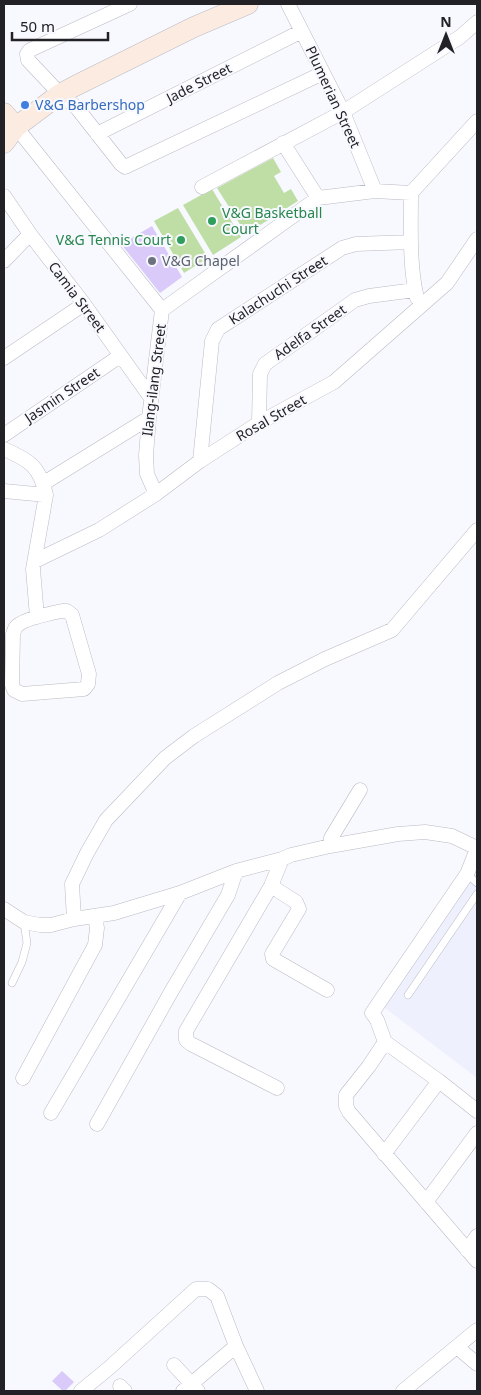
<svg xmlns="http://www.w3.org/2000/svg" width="481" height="1395" font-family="'Noto Sans',sans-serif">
	<rect width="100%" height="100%" fill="#f8f9fe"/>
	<path fill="#eef0fe" d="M 477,869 L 477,1078 L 381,1005 Z"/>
	<path fill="#bfdea6" d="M 273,158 L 281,172 L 274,176 L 284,193 L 291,189 L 298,201 L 246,234 L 217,188 Z
		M 212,189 L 241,237 L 213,255 L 183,205 Z
		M 178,208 L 208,258 L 184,273 L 154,221 Z"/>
	<path fill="#d9cafa" d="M 152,226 L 182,277 L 160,293 L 121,244 Z
		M 62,1371 L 74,1382 L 65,1391 L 63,1391 L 52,1381 Z"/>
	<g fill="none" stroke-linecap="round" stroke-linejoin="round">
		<defs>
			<path id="lane" d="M 467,874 L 477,883
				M 12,983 L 22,962 L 27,943 L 24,922
				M 408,995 L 477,894"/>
			<path id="street" d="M 130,4 L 30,50 L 27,54 L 28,60 L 60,94 L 77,108 L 121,164 L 125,167 L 323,73
				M 288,4 L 343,112 L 375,191
				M 16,127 L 162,310
				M 97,134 L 302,31
				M 283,143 L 318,198
				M 202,187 L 343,112 L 460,37 L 477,22
				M 4,196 L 30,234 L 84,304 L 151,398
				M 4,261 L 30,234
				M 417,298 C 409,266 411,226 411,193 L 477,121
				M 4,358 L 84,304
				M 259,423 L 260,374 L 265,364 L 355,300 L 369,296 L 415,290
				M 4,435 L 120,356
				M 4,449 C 29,460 40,466 46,495 L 33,569 L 37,617
				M 200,461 L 212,341 L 218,329 L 342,248 L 356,244 L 411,242
				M 44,483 L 149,418
				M 4,491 L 46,495
				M 156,494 L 147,474 L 146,455 L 149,418 L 162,310 L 318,198 L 375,191 L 411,193
				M 35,561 L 99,530 L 156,494 L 200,461 L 259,423 L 334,382 L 447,283 L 477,239
				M 62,611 L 67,611 L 72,615 L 89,674 L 88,684 L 84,689 L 22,694 L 14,690 L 12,685 L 13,634 C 14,632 14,629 16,627 C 22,619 52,613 62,611 Z
				M 330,846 L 331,838 L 360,790
				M 477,849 L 467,874 L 372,1013 L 377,1020 L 385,1042 L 439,1081 L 477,1111
				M 271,886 L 296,902 L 299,909 L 272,954 L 273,959 L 327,990
				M 4,909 L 24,922 L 40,925 L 51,925 L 74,919 L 114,913 L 180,893 L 236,871 L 282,859 L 291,855 L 330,846 L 398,834 L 425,832 L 452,836 L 477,848
				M 74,919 L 72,884 L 87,853 L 106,820 L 165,758 L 194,736 L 278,683 L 325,659 L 392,630 L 477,530
				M 385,1042 L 369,1066 L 346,1095 L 346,1106 L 349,1112 L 477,1261
				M 23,1078 L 95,945 L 97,928 L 95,916
				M 277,1088 L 191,1044 L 186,1040 L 186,1031 L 271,886 L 282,859
				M 51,1113 L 180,893
				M 97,1124 L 171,992 L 228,895 L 236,871
				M 384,1154 L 439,1081
				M 426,1202 L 477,1133
				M 467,1250 L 477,1236
				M 457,1347 L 477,1364
				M 174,1365 L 198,1391
				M 120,1386 L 125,1391
				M 81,1391 L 109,1368 L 196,1289 L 208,1289 L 217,1296 L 236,1346 L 257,1391
				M 183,1391 L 236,1346
				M 403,1391 L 477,1330"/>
			<path id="secondary" d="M 4,113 L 16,127
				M 4,143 L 16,127 L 60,94 L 75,86 L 194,27 L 248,4"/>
		</defs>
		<use href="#lane" stroke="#b9bbc4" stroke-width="8"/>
		<use href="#street" stroke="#b9bbc4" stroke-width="15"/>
		<use href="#secondary" stroke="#b9bbc4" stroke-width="21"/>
		<use href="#lane" stroke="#fff" stroke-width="7"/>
		<use href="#street" stroke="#fff" stroke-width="14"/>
		<use href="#secondary" stroke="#fcebe1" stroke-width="20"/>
	</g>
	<circle fill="#3f7fe0" stroke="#f8f9fe" stroke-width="2" cx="25" cy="105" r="5"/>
	<g fill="#2e9e5b" stroke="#f8f9fe" stroke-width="2">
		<circle cx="212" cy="221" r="5"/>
		<circle cx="181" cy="240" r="5"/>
	</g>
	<circle fill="#6b7280" stroke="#f8f9fe" stroke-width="2" cx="152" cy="261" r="5"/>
	<g text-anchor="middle" stroke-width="4" stroke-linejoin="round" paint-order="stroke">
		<g font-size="14" fill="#222226" stroke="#f8f9fe">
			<text transform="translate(199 83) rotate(-27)" y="5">Jade Street</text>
			<text transform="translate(333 97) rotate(65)" y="5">Plumerian Street</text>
			<text transform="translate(278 290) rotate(-33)" y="5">Kalachuchi Street</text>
			<text transform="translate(77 297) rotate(53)" y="5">Camia Street</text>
			<text transform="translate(310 332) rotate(-35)" y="5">Adelfa Street</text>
			<text transform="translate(154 380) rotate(-83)" y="5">Ilang-ilang Street</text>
			<text transform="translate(62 395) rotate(-34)" y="5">Jasmin Street</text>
			<text transform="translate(271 418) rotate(-30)" y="5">Rosal Street</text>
		</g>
		<g font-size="14" fill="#366cbe" stroke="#f8f9fe" text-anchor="start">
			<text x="35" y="110">V&amp;G Barbershop</text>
		</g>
		<g font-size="14" fill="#27864d" stroke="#f8f9fe" text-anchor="start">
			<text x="222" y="218">V&amp;G Basketball<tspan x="222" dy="16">Court</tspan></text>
			<text x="171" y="245" text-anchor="end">V&amp;G Tennis Court</text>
		</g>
		<g font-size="14" fill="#5b616d" stroke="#f8f9fe" text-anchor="start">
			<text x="162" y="266">V&amp;G Chapel</text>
		</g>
	</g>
	<rect width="481" height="1395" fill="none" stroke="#222226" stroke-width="10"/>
	<g transform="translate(446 35)" stroke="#f8f9fe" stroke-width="4" paint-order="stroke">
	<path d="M0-4L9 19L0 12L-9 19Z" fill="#222226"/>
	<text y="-8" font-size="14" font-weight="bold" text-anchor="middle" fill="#222226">N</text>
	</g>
	<path d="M12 32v8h96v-8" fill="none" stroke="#222226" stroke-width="2.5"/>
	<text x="20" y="32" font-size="15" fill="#222226" stroke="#f8f9fe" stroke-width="4" paint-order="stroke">50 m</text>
</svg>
